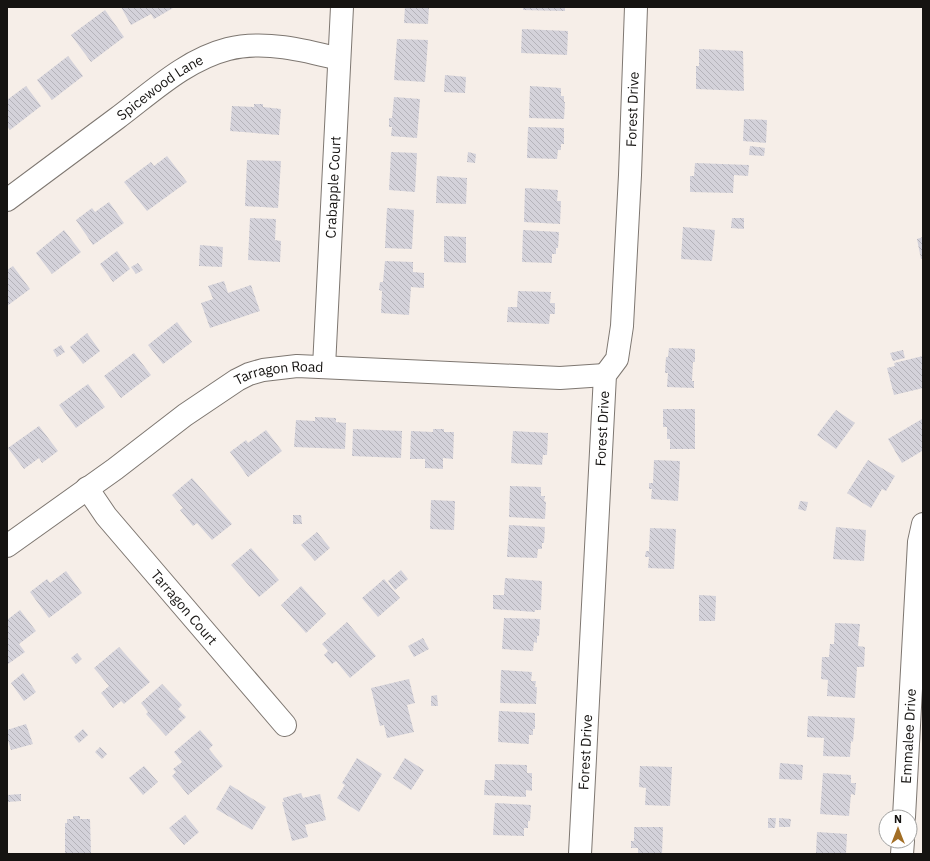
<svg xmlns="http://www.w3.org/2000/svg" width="930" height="861" font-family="'IBM Plex Sans',sans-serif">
	<defs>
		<pattern id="building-back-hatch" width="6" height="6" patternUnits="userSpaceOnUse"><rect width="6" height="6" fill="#d4d2da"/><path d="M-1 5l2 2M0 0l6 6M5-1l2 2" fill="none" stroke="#b5b3ba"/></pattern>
	</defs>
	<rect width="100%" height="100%" fill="#f6eee8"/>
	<path fill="url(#building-back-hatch)" d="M 121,7 L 172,7 L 173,8 L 154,19 L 151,14 L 131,25 Z
		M 405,7 L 429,7 L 428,24 L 404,23 Z
		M 523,7 L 565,7 L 565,11 L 523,10 Z
		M 105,10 L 124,37 L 91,62 L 71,35 Z
		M 522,29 L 568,31 L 567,55 L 521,53 Z
		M 397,39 L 428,40 L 425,82 L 394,80 Z
		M 699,49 L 743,51 L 744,91 L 696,89 L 696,66 L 699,66 Z
		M 68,56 L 83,76 L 52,100 L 37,80 Z
		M 445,75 L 466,77 L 465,93 L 444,92 Z
		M 26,86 L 41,106 L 10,130 L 7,126 L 7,100 Z
		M 530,86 L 561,88 L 561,96 L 564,96 L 564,102 L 565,102 L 564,119 L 529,118 Z
		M 394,97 L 420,99 L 417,138 L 391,136 L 392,127 L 389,127 L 389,118 L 392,118 Z
		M 254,104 L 263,104 L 263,107 L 281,109 L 279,135 L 230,131 L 232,106 L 254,107 Z
		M 744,119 L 767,120 L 766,143 L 743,141 Z
		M 528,127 L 564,128 L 564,144 L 561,144 L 561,150 L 558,150 L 557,159 L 527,158 Z
		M 750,146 L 765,148 L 764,156 L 749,155 Z
		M 391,152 L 417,153 L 415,192 L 389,190 Z
		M 468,152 L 476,154 L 475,163 L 467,162 Z
		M 167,156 L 187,182 L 147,211 L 124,182 L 151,162 L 154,166 Z
		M 247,160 L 281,161 L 278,208 L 245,206 Z
		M 695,163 L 749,165 L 748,176 L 734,175 L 733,193 L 690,192 L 690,176 L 694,176 Z
		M 437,176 L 467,178 L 466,204 L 436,203 Z
		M 525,188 L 558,190 L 557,201 L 561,201 L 560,224 L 524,222 Z
		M 109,202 L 124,223 L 93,245 L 76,220 L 92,208 L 95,212 Z
		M 387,208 L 414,210 L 412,249 L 385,248 Z
		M 250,218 L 276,219 L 275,240 L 281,241 L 280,262 L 248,260 Z
		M 732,218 L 744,218 L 744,229 L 731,228 Z
		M 683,227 L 715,230 L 712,261 L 681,259 Z
		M 64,230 L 81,252 L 52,274 L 36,253 Z
		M 523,230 L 559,232 L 558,248 L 556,248 L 556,254 L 552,254 L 552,263 L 522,262 Z
		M 444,236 L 466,237 L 466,263 L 444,262 Z
		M 923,237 L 923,259 L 921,259 L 917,239 Z
		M 200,245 L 223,247 L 222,267 L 199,266 Z
		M 117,251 L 130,269 L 113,282 L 100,264 Z
		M 385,261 L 413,262 L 413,272 L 424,273 L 424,288 L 411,287 L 409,315 L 381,313 L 382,291 L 379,290 L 380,282 L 383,282 Z
		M 138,263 L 143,270 L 136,274 L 131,267 Z
		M 13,266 L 30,289 L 7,306 L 7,270 Z
		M 224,281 L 228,293 L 251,285 L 260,311 L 210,328 L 201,303 L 213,299 L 208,286 Z
		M 518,291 L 551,292 L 550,303 L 555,303 L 555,314 L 550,314 L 549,324 L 507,322 L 508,307 L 517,307 Z
		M 177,322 L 192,342 L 163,364 L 148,345 Z
		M 87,333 L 100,351 L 83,364 L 70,347 Z
		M 61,345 L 65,352 L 57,357 L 53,350 Z
		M 669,348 L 695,349 L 695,362 L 693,362 L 692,381 L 694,381 L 694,388 L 667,387 L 668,373 L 665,373 L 666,357 L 668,357 Z
		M 903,350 L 905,358 L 893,361 L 890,353 Z
		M 134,353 L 151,375 L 121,398 L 104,376 Z
		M 923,356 L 923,388 L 894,395 L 887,368 L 895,366 L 894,363 Z
		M 88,384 L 105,407 L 76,428 L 59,405 Z
		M 663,409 L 695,409 L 695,449 L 670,449 L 670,439 L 667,439 L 667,427 L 663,427 Z
		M 836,410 L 855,423 L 836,449 L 817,435 Z
		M 315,417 L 336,418 L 336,422 L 346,423 L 345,449 L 294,447 L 296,420 L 315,421 Z
		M 922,419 L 923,421 L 923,453 L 922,451 L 902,463 L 888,439 Z
		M 39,426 L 58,451 L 42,463 L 39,458 L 24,469 L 8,448 Z
		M 353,429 L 402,431 L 401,458 L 352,456 Z
		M 433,429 L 444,429 L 444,432 L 454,432 L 453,459 L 443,458 L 443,469 L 425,468 L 425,459 L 410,459 L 411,431 L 433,432 Z
		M 266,430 L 282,451 L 248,477 L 230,452 L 246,440 L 248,443 Z
		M 513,431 L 548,433 L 547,455 L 543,455 L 542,465 L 511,463 Z
		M 654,460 L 680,461 L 678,501 L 651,499 L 652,489 L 649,489 L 649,483 L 653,483 Z
		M 868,460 L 895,476 L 886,491 L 882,489 L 871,508 L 847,493 Z
		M 192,478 L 232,524 L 212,540 L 197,523 L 193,526 L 180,510 L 183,508 L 172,495 Z
		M 510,486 L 541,487 L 541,496 L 545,496 L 544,501 L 546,502 L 545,519 L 509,517 Z
		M 431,500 L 455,501 L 454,530 L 430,529 Z
		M 800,501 L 808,502 L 806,511 L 798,509 Z
		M 293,515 L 301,515 L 302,524 L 293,524 Z
		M 509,525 L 545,527 L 544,543 L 542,543 L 542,549 L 538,549 L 537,558 L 507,557 Z
		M 836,527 L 866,530 L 864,561 L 833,559 Z
		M 650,528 L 676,529 L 674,569 L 648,568 L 649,557 L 645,557 L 646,551 L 649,551 Z
		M 317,532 L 330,548 L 315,561 L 301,545 Z
		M 251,548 L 279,580 L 259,597 L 231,565 Z
		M 401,570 L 408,579 L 395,590 L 388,581 Z
		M 66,571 L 82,593 L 49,618 L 30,592 L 47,579 L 50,583 Z
		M 505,578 L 542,581 L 541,610 L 535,610 L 535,612 L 493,609 L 493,595 L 504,595 Z
		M 384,579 L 400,598 L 378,617 L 362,598 Z
		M 301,586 L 326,614 L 306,633 L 281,605 Z
		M 699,595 L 716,596 L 715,621 L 699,621 Z
		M 20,610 L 36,631 L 19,644 L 25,652 L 8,664 L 7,663 L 7,620 Z
		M 504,618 L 540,619 L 539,636 L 537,636 L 537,643 L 534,642 L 533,651 L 502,649 Z
		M 347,622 L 376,656 L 350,678 L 336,661 L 332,664 L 324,655 L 328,651 L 322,644 Z
		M 835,623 L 860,624 L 858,646 L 865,647 L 864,667 L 857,667 L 855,698 L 827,696 L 828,680 L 821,679 L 822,657 L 829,657 L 830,644 L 834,644 Z
		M 423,638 L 429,649 L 414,657 L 408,646 Z
		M 119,647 L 150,682 L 124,704 L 121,701 L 113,708 L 101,693 L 109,686 L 94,668 Z
		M 77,653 L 82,659 L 76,664 L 71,658 Z
		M 501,670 L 532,672 L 531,681 L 536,681 L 535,687 L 537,687 L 536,704 L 500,703 Z
		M 23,673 L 36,692 L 24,701 L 11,683 Z
		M 409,679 L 415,703 L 407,705 L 414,732 L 387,738 L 384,725 L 380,726 L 371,688 Z
		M 162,684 L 182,705 L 178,709 L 186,717 L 166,736 L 146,714 L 148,712 L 141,703 Z
		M 437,695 L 438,706 L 431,706 L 431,696 Z
		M 499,711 L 535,713 L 535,729 L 533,729 L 533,735 L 529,735 L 529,744 L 498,742 Z
		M 808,716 L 855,718 L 853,742 L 851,741 L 850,757 L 823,756 L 824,738 L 807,737 Z
		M 26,724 L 33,744 L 11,750 L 7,737 L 7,730 Z
		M 83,729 L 88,735 L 79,743 L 74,737 Z
		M 200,730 L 213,745 L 209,749 L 223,766 L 188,795 L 172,776 L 176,772 L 173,769 L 182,762 L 174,752 Z
		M 100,747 L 107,754 L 102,759 L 95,752 Z
		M 357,758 L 382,774 L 359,812 L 337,798 L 345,785 L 342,783 Z
		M 405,758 L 424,770 L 411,790 L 393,778 Z
		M 780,763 L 803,765 L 802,780 L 779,779 Z
		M 495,764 L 527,765 L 527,773 L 532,773 L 532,791 L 526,790 L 526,797 L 484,795 L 485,780 L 494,780 Z
		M 144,766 L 158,782 L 143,795 L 129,778 Z
		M 640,766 L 672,767 L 670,806 L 645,805 L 646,788 L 639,787 Z
		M 823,773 L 851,775 L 851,783 L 856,783 L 855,795 L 851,794 L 849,816 L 820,814 Z
		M 230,785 L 266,807 L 252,830 L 216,809 Z
		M 301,793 L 303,798 L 320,794 L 326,820 L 305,825 L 308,837 L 292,841 L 282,802 L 284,802 L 283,798 Z
		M 21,794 L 21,801 L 7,802 L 7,795 Z
		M 495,803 L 531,805 L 530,821 L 528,821 L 528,828 L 524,828 L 524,836 L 493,835 Z
		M 185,815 L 199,832 L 184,845 L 169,828 Z
		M 73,816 L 80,816 L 80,819 L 90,819 L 91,854 L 65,854 L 65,823 L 67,823 L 67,819 L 73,819 Z
		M 768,818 L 776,818 L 775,828 L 768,828 Z
		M 779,818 L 791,819 L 790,827 L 779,827 Z
		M 634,827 L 663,827 L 662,854 L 638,854 L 638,848 L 631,848 L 631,841 L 634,841 Z
		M 817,832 L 847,834 L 846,854 L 816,854 Z"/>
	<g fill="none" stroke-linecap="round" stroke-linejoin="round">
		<defs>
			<g id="minor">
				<path id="s1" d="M 7,200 C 43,173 80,146 116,119 C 151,93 185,60 228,49 C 264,40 304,50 339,59"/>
				<path id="s2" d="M 324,367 L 342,7"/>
				<path id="s3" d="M 87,488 L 106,516 L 285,725"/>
				<path id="s4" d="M 7,546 L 115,469 L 185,415 L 237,380 L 249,374 L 263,370 L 297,366 L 560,378 L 605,375"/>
				<path id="s5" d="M 904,817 L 919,542 L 923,524"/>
				<path id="s6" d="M 580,854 L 605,375 L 617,359 L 622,326 L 630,175 L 636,7"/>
				<path d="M 902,854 L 903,841"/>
			</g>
		</defs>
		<use href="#minor" stroke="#7e7771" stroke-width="24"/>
		<use href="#minor" stroke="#fff" stroke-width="22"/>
	</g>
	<g text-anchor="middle" stroke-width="3" stroke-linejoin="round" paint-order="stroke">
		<g font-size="14" fill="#151311" stroke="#fff">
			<text dy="5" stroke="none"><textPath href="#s1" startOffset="190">Spicewood Lane</textPath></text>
			<text dy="5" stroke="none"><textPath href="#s6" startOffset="750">Forest Drive</textPath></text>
			<text dy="5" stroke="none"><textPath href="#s2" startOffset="180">Crabapple Court</textPath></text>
			<text dy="5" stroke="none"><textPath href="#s4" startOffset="327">Tarragon Road</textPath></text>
			<text dy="5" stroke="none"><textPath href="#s6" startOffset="426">Forest Drive</textPath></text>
			<text dy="5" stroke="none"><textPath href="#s3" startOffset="154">Tarragon Court</textPath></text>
			<text dy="5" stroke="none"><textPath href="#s5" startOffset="81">Emmalee Drive</textPath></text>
			<text dy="5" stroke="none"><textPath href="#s6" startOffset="102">Forest Drive</textPath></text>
		</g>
	</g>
	<rect width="930" height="861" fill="none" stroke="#151311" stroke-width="16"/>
	<g transform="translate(898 829)"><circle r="19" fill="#ffffff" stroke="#a1a1a0"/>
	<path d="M0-3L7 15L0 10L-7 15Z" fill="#a26e25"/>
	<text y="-6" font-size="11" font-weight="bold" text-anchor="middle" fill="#151311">N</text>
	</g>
</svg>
